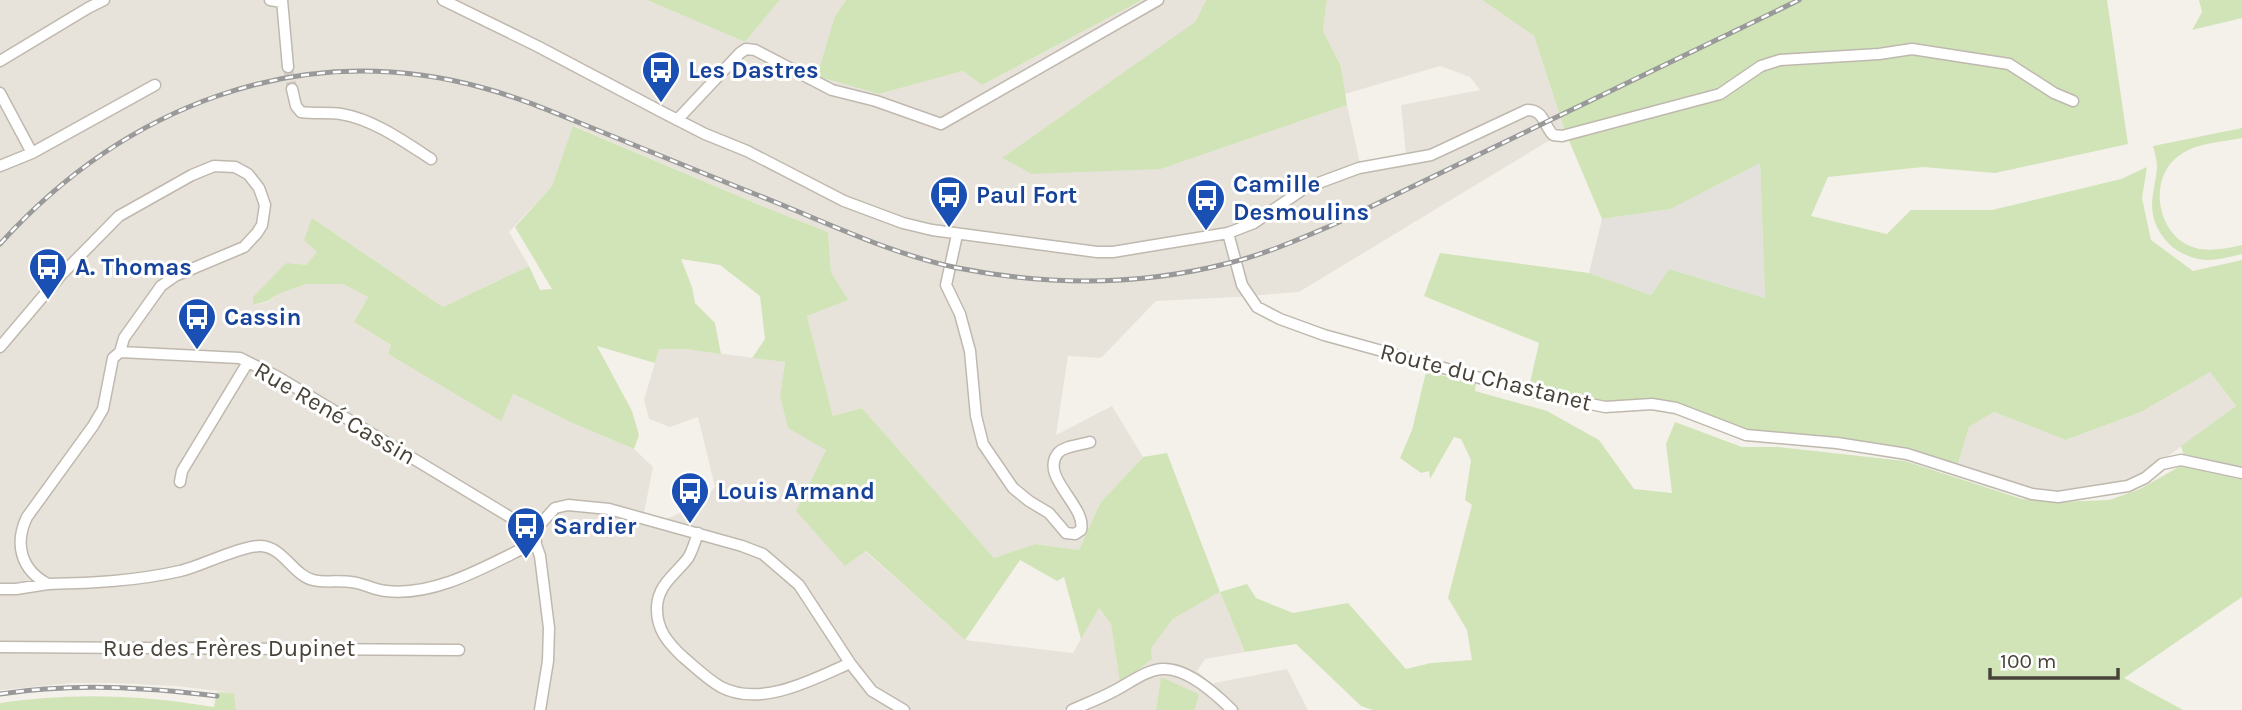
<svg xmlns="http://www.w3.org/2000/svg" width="2242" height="710" font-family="Karla,sans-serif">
	<rect width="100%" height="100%" fill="#f4f1eb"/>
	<path fill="#e8e3da" d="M 0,0 L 647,0 L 745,42 L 780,0 L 846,0 L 835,16 L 879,94 L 963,71 L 982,85 L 1142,0 L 1206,0 L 1195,22 L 1161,169 L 1347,105 L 1360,163 L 1406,155 L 1401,105 L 1480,90 L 1470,77 L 1440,66 L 1345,94 L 1341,66 L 1323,31 L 1327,0 L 1482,0 L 1534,36 L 1565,131 L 1299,292 L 1237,297 L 1156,301 L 1101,358 L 1068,356 L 1056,435 L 1112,406 L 1143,457 L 1100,503 L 1079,550 L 1036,544 L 994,558 L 862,408 L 833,416 L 807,316 L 847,300 L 831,272 L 828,232 L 762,206 L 574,126 L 552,186 L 509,232 L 529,266 L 443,307 L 312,218 L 318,252 L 306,265 L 254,305 L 268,302 L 278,294 L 307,284 L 343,284 L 368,297 L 354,322 L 391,345 L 388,354 L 501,420 L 512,394 L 570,422 L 634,449 L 653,467 L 644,513 L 667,519 L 702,502 L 715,487 L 698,417 L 670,427 L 649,419 L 644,400 L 659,349 L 685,349 L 785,362 L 780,396 L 827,450 L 865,551 L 965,640 L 1073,653 L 1098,607 L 1111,624 L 1120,683 L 1173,619 L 1220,592 L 1245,652 L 1205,659 L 1197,671 L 1213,686 L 1214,683 L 1287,669 L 1308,710 L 1195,710 L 1199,694 L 1161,678 L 1156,710 L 236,710 L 234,693 L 176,686 L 112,683 L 73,683 L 0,690 Z
		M 2210,372 L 2236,406 L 2137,479 L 2078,490 L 2054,492 L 2007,482 L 1957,467 L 1969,427 L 1994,412 L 2067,440 L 2141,412 Z"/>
	<path fill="#e4e0dc" d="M 1760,163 L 1765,298 L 1669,269 L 1651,295 L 1589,273 L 1602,219 L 1671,209 Z"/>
	<path fill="#d1e4b8" d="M 647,0 L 780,0 L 745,42 Z
		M 846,0 L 1142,0 L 982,85 L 963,71 L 879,94 L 817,76 L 835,16 Z
		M 1206,0 L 1327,0 L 1323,31 L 1341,66 L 1347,105 L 1161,169 L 1032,174 L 1002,158 L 1195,22 Z
		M 1482,0 L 2107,0 L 2128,144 L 1995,173 L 1923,167 L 1828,177 L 1811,216 L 1887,234 L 1911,210 L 1992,210 L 2121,179 L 2147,167 L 2142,198 L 2151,240 L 2193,271 L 2242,260 L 2242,466 L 2184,456 L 2181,446 L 2236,406 L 2210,372 L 2141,412 L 2066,440 L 1994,412 L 1969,427 L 1957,467 L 1759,434 L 1667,401 L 1600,402 L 1529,387 L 1539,343 L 1424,296 L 1440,253 L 1589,273 L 1651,295 L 1669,269 L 1765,298 L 1760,163 L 1671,209 L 1602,219 L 1565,131 L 1534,36 Z
		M 2199,0 L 2242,0 L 2242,18 L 2192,30 L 2202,12 Z
		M 573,126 L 762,206 L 828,232 L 831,272 L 848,300 L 807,316 L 833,416 L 862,408 L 994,558 L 1035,544 L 1079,550 L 1100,503 L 1143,457 L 1167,453 L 1220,592 L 1247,584 L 1256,598 L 1293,613 L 1348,603 L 1406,669 L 1431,663 L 1472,660 L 1467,630 L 1448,598 L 1472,505 L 1465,500 L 1471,460 L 1461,439 L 1454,437 L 1430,479 L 1429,471 L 1421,473 L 1400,458 L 1412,430 L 1426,372 L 1476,383 L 1475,391 L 1547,411 L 1599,440 L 1634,489 L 1672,493 L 1666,444 L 1675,422 L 1742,447 L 1778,447 L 1905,461 L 2022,499 L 2058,502 L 2109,500 L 2140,489 L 2182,465 L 2242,479 L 2242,597 L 2124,678 L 2183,710 L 1373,710 L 1361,706 L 1296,644 L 1245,652 L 1220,592 L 1173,619 L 1151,648 L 1152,659 L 1120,684 L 1111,624 L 1099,608 L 1081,639 L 1064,577 L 1057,581 L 1020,560 L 965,640 L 866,551 L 845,566 L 796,511 L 826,450 L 788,428 L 780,396 L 785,362 L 752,358 L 765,339 L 760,296 L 720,265 L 681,259 L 692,287 L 695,303 L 715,323 L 721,354 L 685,349 L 659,349 L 655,363 L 597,346 L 632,411 L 639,435 L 634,449 L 570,422 L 513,394 L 501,421 L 388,354 L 391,345 L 354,322 L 368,297 L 343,284 L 307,284 L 278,294 L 268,301 L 253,305 L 253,297 L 286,263 L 306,265 L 317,252 L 304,240 L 312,218 L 443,307 L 529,266 L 540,290 L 552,289 L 515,227 L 552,186 Z
		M 2242,128 L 2242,138 C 2222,142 2196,143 2180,155 C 2150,175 2155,225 2184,243 C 2202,254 2223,249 2242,245 L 2242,254 C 2228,257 2213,262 2199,259 C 2172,254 2153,232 2152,206 C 2152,193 2156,181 2157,168 C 2157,161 2155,153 2153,146 Z
		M 1161,677 L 1199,694 L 1195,710 L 1156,710 Z
		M 217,692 L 234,693 L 236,710 L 0,710 L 0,703 C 71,692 143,695 214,707 Z"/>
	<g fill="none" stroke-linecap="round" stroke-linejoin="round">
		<path stroke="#d2cec7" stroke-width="10" stroke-dasharray="10 5" stroke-linecap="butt" d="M 288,67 L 292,89"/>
		<defs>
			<path id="street" d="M 270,0 L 282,2
				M 282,0 L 288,67
				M 443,0 L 537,46 L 662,112 L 705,134 L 747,151 L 844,201 L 903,223 L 932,230 L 1097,252 L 1113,252 L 1228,233 L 1254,223 L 1305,188 L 1359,168 L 1431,155 L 1527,110 C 1544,110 1543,124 1553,135 L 1562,136 L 1720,94 L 1761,66 L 1780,60 L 1879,54 L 1912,49 L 2009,64 L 2054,93 L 2073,101
				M 0,61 L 88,8 L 104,0
				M 292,89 L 296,106 L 301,112 C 315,114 328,112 341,114 C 373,119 405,142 431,159
				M 0,93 L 32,153
				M 677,120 L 740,53 L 746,49 L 755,50 L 832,90 L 876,101 L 941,124 L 1158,0
				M 0,166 L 32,153 L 155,85
				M 1228,233 L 1242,285 L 1257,307 L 1280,319 L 1324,335 L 1527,391 L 1605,407 L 1652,404 L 1676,408 L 1746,435 L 1837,443 L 1907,454 L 2032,494 L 2058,497 L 2128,486 L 2145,478 L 2162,464 L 2181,460 L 2242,473
				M 957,235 L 946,285 L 960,314 L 970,351 L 976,416 L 983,444 L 1013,488 L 1029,501 L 1049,513 L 1066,533 L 1075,534 L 1081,530 C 1087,506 1039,477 1058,453 C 1064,446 1081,445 1090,442
				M 0,347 L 61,275 L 119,216 L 192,175 L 214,166 L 235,167 L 248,174 L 259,188 L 265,205 L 262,225 L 257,233 L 244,247 L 175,276 L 161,286 L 124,338 L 120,352 L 113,358 L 103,409 L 93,426 L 27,517 C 14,544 21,570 48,584 L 16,589 L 0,589
				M 120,352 L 240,358 L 278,377 L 520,523 L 532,533 L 540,556 L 549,628 L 548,661 L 540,710
				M 180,482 L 182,471 L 248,362
				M 532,533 L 555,508 L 568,505 L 609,509 L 742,546 L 763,554 L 799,585 L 850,663 L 872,691 L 904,710
				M 698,533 C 695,541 693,550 688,558 C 676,574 658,584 657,607 C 656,629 668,643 683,657 C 695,667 707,679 721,687 C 761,708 814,679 850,663
				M 48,584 C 93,583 136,581 180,571 C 201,566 243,545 261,546 C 283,547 293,575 313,580 C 325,583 339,580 351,582 C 363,583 374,590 386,591 C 438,597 491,563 536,542
				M 0,647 L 459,650
				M 1072,710 C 1085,704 1099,699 1112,692 C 1127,685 1145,670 1162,669 C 1187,667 1216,694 1232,710"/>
		</defs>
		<use href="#street" stroke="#bfb8ae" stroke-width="13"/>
		<use href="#street" stroke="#fff" stroke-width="10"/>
		<defs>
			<path id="rail" d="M 0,244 C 124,107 297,38 480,87 C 522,98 562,116 602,132 C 659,155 717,179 775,202 C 834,226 895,255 958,268 C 1048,286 1140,286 1229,263 C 1266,254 1302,238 1337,223 L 1799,0
				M 0,694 C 73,683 144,687 217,696"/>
		</defs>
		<use href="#rail" stroke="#999" stroke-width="5"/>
		<use href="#rail" stroke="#fff" stroke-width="2.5" stroke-dasharray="8" stroke-linecap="butt"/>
	</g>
	<defs>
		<symbol id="bus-pin" viewBox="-11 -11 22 30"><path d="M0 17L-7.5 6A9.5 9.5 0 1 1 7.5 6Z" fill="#1a4fb4" stroke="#fff"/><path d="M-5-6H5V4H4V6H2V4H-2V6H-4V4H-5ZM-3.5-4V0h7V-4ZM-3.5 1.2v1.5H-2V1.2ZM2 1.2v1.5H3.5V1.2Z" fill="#fff"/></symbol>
	</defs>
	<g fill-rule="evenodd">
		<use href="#bus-pin" x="639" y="48" width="44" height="60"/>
		<use href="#bus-pin" x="927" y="173" width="44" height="60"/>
		<use href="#bus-pin" x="1184" y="176" width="44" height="60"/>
		<use href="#bus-pin" x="26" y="245" width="44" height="60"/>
		<use href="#bus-pin" x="175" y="295" width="44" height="60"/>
		<use href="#bus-pin" x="668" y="469" width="44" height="60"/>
		<use href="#bus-pin" x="504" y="504" width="44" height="60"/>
	</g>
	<g text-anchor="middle" stroke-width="6" stroke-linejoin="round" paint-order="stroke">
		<g font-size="24" font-weight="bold" fill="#164399" stroke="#fff" text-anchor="start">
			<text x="688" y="78">Les Dastres</text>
			<text x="1233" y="192">Camille<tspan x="1233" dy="28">Desmoulins</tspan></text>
			<text x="976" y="203">Paul Fort</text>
			<text x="75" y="275">A. Thomas</text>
			<text x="224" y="325">Cassin</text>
			<text x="717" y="499">Louis Armand</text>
			<text x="553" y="534">Sardier</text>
		</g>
		<g font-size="24" fill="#484239" stroke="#fff">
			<text transform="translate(1486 377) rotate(14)" y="8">Route du Chastanet</text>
			<text transform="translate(335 413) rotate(30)" y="8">Rue René Cassin</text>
			<text x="229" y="656">Rue des Frères Dupinet</text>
		</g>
	</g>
	<path d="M1990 668v10h128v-10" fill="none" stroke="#484239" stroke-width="3.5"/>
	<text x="2000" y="668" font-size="21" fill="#484239" stroke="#ffffff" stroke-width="5" paint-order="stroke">100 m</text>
</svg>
